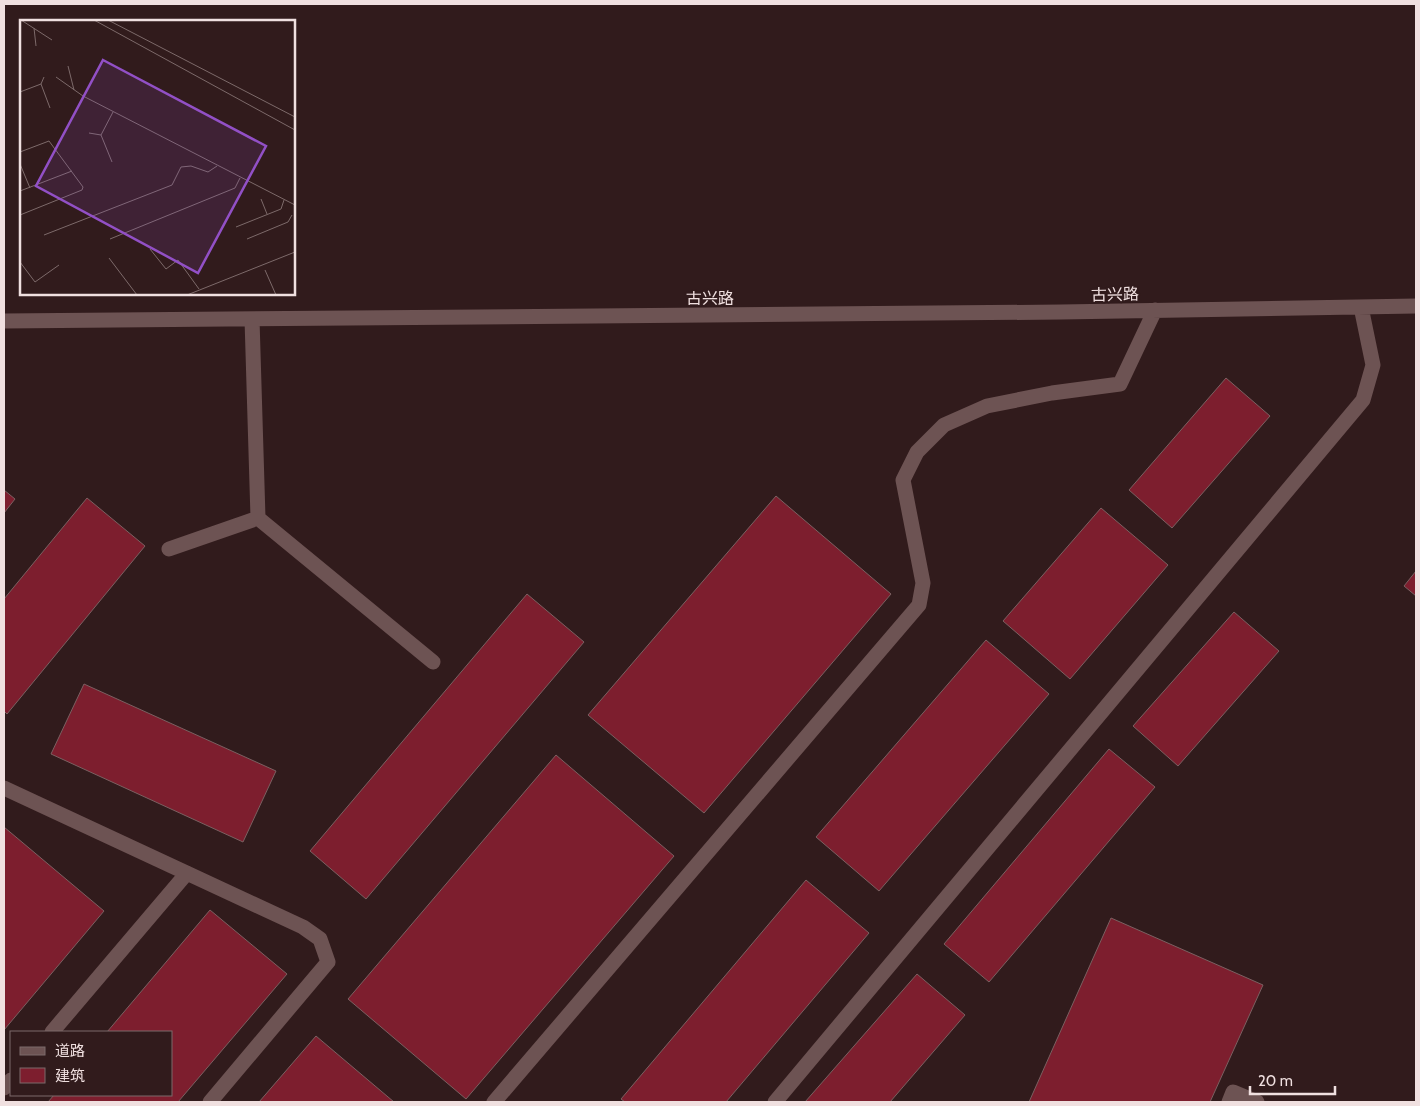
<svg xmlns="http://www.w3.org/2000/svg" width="1420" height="1106" font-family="Cabin,'Noto Sans SC',sans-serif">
	<rect width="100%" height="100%" fill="#311b1c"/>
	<path fill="#7d1e2e" stroke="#7b6061" d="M 1226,378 L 1270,416 L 1172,528 L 1129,490 Z
		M 4,490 L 15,499 L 4,513 Z
		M 776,496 L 891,594 L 704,813 L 588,715 Z
		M 87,498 L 145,546 L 7,714 L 4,711 L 4,599 Z
		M 1101,508 L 1168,565 L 1070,679 L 1003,621 Z
		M 1416,571 L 1416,596 L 1404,586 Z
		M 527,594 L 584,642 L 366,899 L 310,851 Z
		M 1234,612 L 1279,651 L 1178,766 L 1133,726 Z
		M 986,640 L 1049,694 L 879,891 L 816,837 Z
		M 84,684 L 276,771 L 243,842 L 51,754 Z
		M 1109,749 L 1155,787 L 989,982 L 944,944 Z
		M 556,755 L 674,856 L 466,1099 L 348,999 Z
		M 4,827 L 104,911 L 4,1030 Z
		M 806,880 L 869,933 L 726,1102 L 625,1102 L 621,1099 Z
		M 210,910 L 287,974 L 178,1102 L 48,1102 L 54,1095 L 171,1095 L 171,1032 L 107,1032 Z
		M 1111,918 L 1263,985 L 1210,1102 L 1029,1102 Z
		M 917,974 L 965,1015 L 890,1102 L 805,1102 Z
		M 316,1036 L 394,1102 L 259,1102 Z"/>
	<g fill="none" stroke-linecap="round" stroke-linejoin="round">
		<path stroke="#6d5353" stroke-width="15" d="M 252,319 L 258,518
			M 4,321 L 1061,312 L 1416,306
			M 169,549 L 258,518 L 433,662
			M 4,788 L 303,927 L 320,939 L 328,962 L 210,1102
			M 52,1032 L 187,873
			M 4,1088 L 11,1080
			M 494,1102 L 919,605 L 923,583 L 903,480 L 917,452 L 944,425 L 987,406 L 1052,393 L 1120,384 L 1155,310
			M 775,1102 L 1363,400 L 1373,365 L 1361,307
			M 1229,1102 L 1233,1092 L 1257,1102"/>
	</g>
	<g text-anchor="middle" stroke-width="4" stroke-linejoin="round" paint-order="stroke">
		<g font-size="16" fill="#f0e0e0" stroke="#311b1c">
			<text transform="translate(1115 294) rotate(-1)" y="6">古兴路</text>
			<text x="710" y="304">古兴路</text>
		</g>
	</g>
	<g transform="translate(20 20)">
		<rect width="275" height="275" fill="#311b1c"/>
		<path fill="none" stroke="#7d6a6a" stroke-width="1" d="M 1,0 L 32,20M 74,0 L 275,110M 88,0 L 275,97M 14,8 L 16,26M 48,46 L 54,70M 24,57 L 21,64 L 30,88M 36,57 L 63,76 L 275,185M 0,72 L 21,64M 69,113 L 81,115 L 92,142M 81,115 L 93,92M 0,132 L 29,121 L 63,167 L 62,170 L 0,195M 0,144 L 10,168M 0,171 L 52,151M 241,179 L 247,194M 216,207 L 261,189 L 264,180M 24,215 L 152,165 L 161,147 L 171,146 L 188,152 L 197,146M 90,219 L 215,168 L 220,158M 227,219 L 268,202 L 272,195M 130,229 L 146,249 L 158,240 L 179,269M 89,238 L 117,275M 0,242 L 15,262 L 39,245M 245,250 L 256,275M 167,275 L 275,232"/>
		<path fill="#9250c6" fill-opacity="0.15" stroke="#9250c6" stroke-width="2.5" d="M 83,40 L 246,126 L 178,253 L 16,166 Z"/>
		<rect width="275" height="275" fill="none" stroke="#f0e0e0" stroke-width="2.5"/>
	</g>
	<rect width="1420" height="1106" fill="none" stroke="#f0e0e0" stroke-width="10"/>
	<rect x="10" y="1031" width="162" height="65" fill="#311b1c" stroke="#7d6a6a"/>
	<rect x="20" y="1047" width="25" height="8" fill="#6d5353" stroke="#7d6a6a"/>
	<text x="55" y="1056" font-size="15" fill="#f0e0e0">道路</text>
	<rect x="20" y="1068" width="25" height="15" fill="#7d1e2e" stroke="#7d6a6a"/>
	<text x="55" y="1081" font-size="15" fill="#f0e0e0">建筑</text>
	<path d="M1250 1086v8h85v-8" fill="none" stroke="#f0e0e0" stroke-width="2.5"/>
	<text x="1258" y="1086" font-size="15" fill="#f0e0e0" stroke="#311b1c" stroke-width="4" paint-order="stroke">20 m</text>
</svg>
